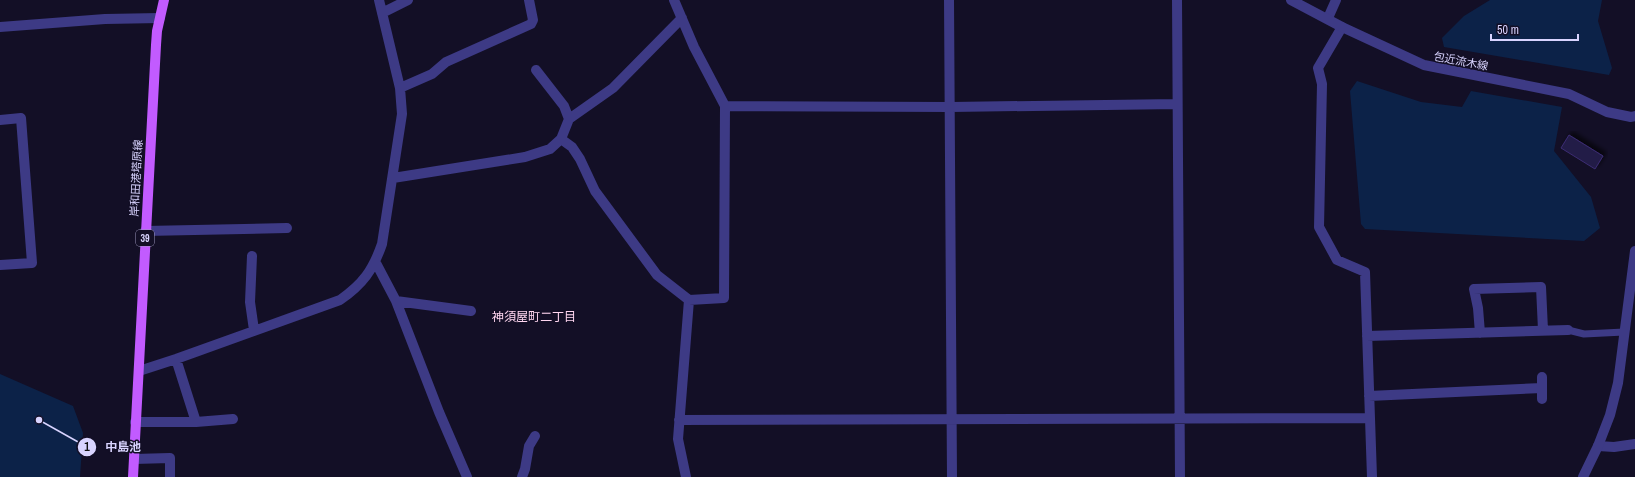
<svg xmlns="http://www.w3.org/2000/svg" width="1635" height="477" font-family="'Archivo Narrow','Noto Sans JP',sans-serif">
	<defs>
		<filter id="shadow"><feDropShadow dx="3.5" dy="-3.5" stdDeviation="2" flood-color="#0009"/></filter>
	</defs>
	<rect width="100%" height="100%" fill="#130f26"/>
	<path fill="#0c2248" d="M 1490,0 L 1602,0 L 1598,21 L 1612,68 L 1609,75 L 1444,47 L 1442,38 L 1464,16 Z
		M 1357,81 L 1421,102 L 1462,107 L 1471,91 L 1562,107 L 1554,151 L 1591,197 L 1600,228 L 1584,241 L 1365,229 L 1361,224 L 1350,91 Z
		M 0,374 L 73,406 L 83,433 L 80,477 L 0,477 Z"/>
	<path fill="#241b47" stroke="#3b2d73" filter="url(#shadow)" d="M 1569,135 L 1603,156 L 1595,169 L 1561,148 Z"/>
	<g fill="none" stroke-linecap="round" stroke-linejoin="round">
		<path stroke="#3d3a85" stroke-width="7" d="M 1568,330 L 1584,334 L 1624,332"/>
		<path stroke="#3d3a85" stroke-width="10" d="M 674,0 L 694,47 L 725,106 L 724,298 L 689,300 L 678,439 L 686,477
			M 949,0 L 952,477
			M 1177,0 L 1180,477
			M 382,13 L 408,0
			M 1328,18 L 1336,0
			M 0,27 L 105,19 L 160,18
			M 1342,27 L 1318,68 L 1322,84 L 1319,227 L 1337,260 L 1365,272 L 1372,477
			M 536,70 L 564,106 L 569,119
			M 400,88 L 432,74 L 446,62 L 531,24 L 533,20 L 529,0
			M 725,106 L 951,107 L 1177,104
			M 0,120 L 21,118 L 32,263 L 0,265
			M 561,139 L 572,147 L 580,159 L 595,191 L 657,275 L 689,300
			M 393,178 L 525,157 L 550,149 L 561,139 L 569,119 L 613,88 L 682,18
			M 145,231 L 287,228
			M 252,256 L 250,302 L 254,330
			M 376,263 L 396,301 L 439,412 L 467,477
			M 396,301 L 471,311
			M 1480,333 L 1478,308 L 1474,289 L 1541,287 L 1543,330
			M 1367,336 L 1568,330
			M 176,359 L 196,422
			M 139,371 L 176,359 L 340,300 C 363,284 373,270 382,244 L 402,114 L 400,88 L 379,0
			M 1542,377 L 1542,399
			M 1369,396 L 1542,388
			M 679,420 L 1370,418
			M 135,422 L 196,422 L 233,419
			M 1598,446 L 1614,447 L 1635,444
			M 134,459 L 170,458 L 170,477
			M 522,477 L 525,469 L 529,446 L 535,436"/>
		<path stroke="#3d3a85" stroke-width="10" d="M 1291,0 L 1342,27 L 1424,65 L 1569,94 L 1607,112 L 1631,117 L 1635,116
			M 1583,477 L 1598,446 L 1610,415 L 1618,383 L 1635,251"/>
		<path stroke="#c25bff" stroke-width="10" d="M 133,477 L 156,45 L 157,31 L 164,0"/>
	</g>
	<g text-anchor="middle" stroke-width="3" stroke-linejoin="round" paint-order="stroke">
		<rect fill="#130f26" stroke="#9e99be" stroke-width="1" x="136" y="230" width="18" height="16" rx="3"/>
		<g font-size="10" font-weight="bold" fill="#d9d4ff">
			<text x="145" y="242">39</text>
		</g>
		<g font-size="11" fill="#d9d4ff" stroke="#130f26">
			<text transform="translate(1461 61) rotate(11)" y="4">包近流木線</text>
			<text transform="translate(136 178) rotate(-87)" y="4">岸和田港塔原線</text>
		</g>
		<g font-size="12" fill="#ffd6f0" stroke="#130f26">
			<text x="534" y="321">神須屋町二丁目</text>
		</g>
	</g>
	<path fill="none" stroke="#d9d4ff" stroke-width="1.5" d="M39 420L87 447"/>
	<g fill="#d9d4ff" stroke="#130f26" stroke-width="1.5">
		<circle cx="39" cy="420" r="4"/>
		<circle cx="87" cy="447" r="10"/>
	</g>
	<g font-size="12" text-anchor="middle" font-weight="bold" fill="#111">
		<text x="87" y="451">1</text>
	</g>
	<g font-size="12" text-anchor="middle" font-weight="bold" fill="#d9d4ff" stroke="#130f26" stroke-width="3" stroke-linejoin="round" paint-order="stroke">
		<text x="123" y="451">中島池</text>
	</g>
	<path d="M1491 34v6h87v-6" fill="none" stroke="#d9d4ff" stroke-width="2"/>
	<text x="1497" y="34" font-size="12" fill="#d9d4ff" stroke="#130f26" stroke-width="3" paint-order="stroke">50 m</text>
</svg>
